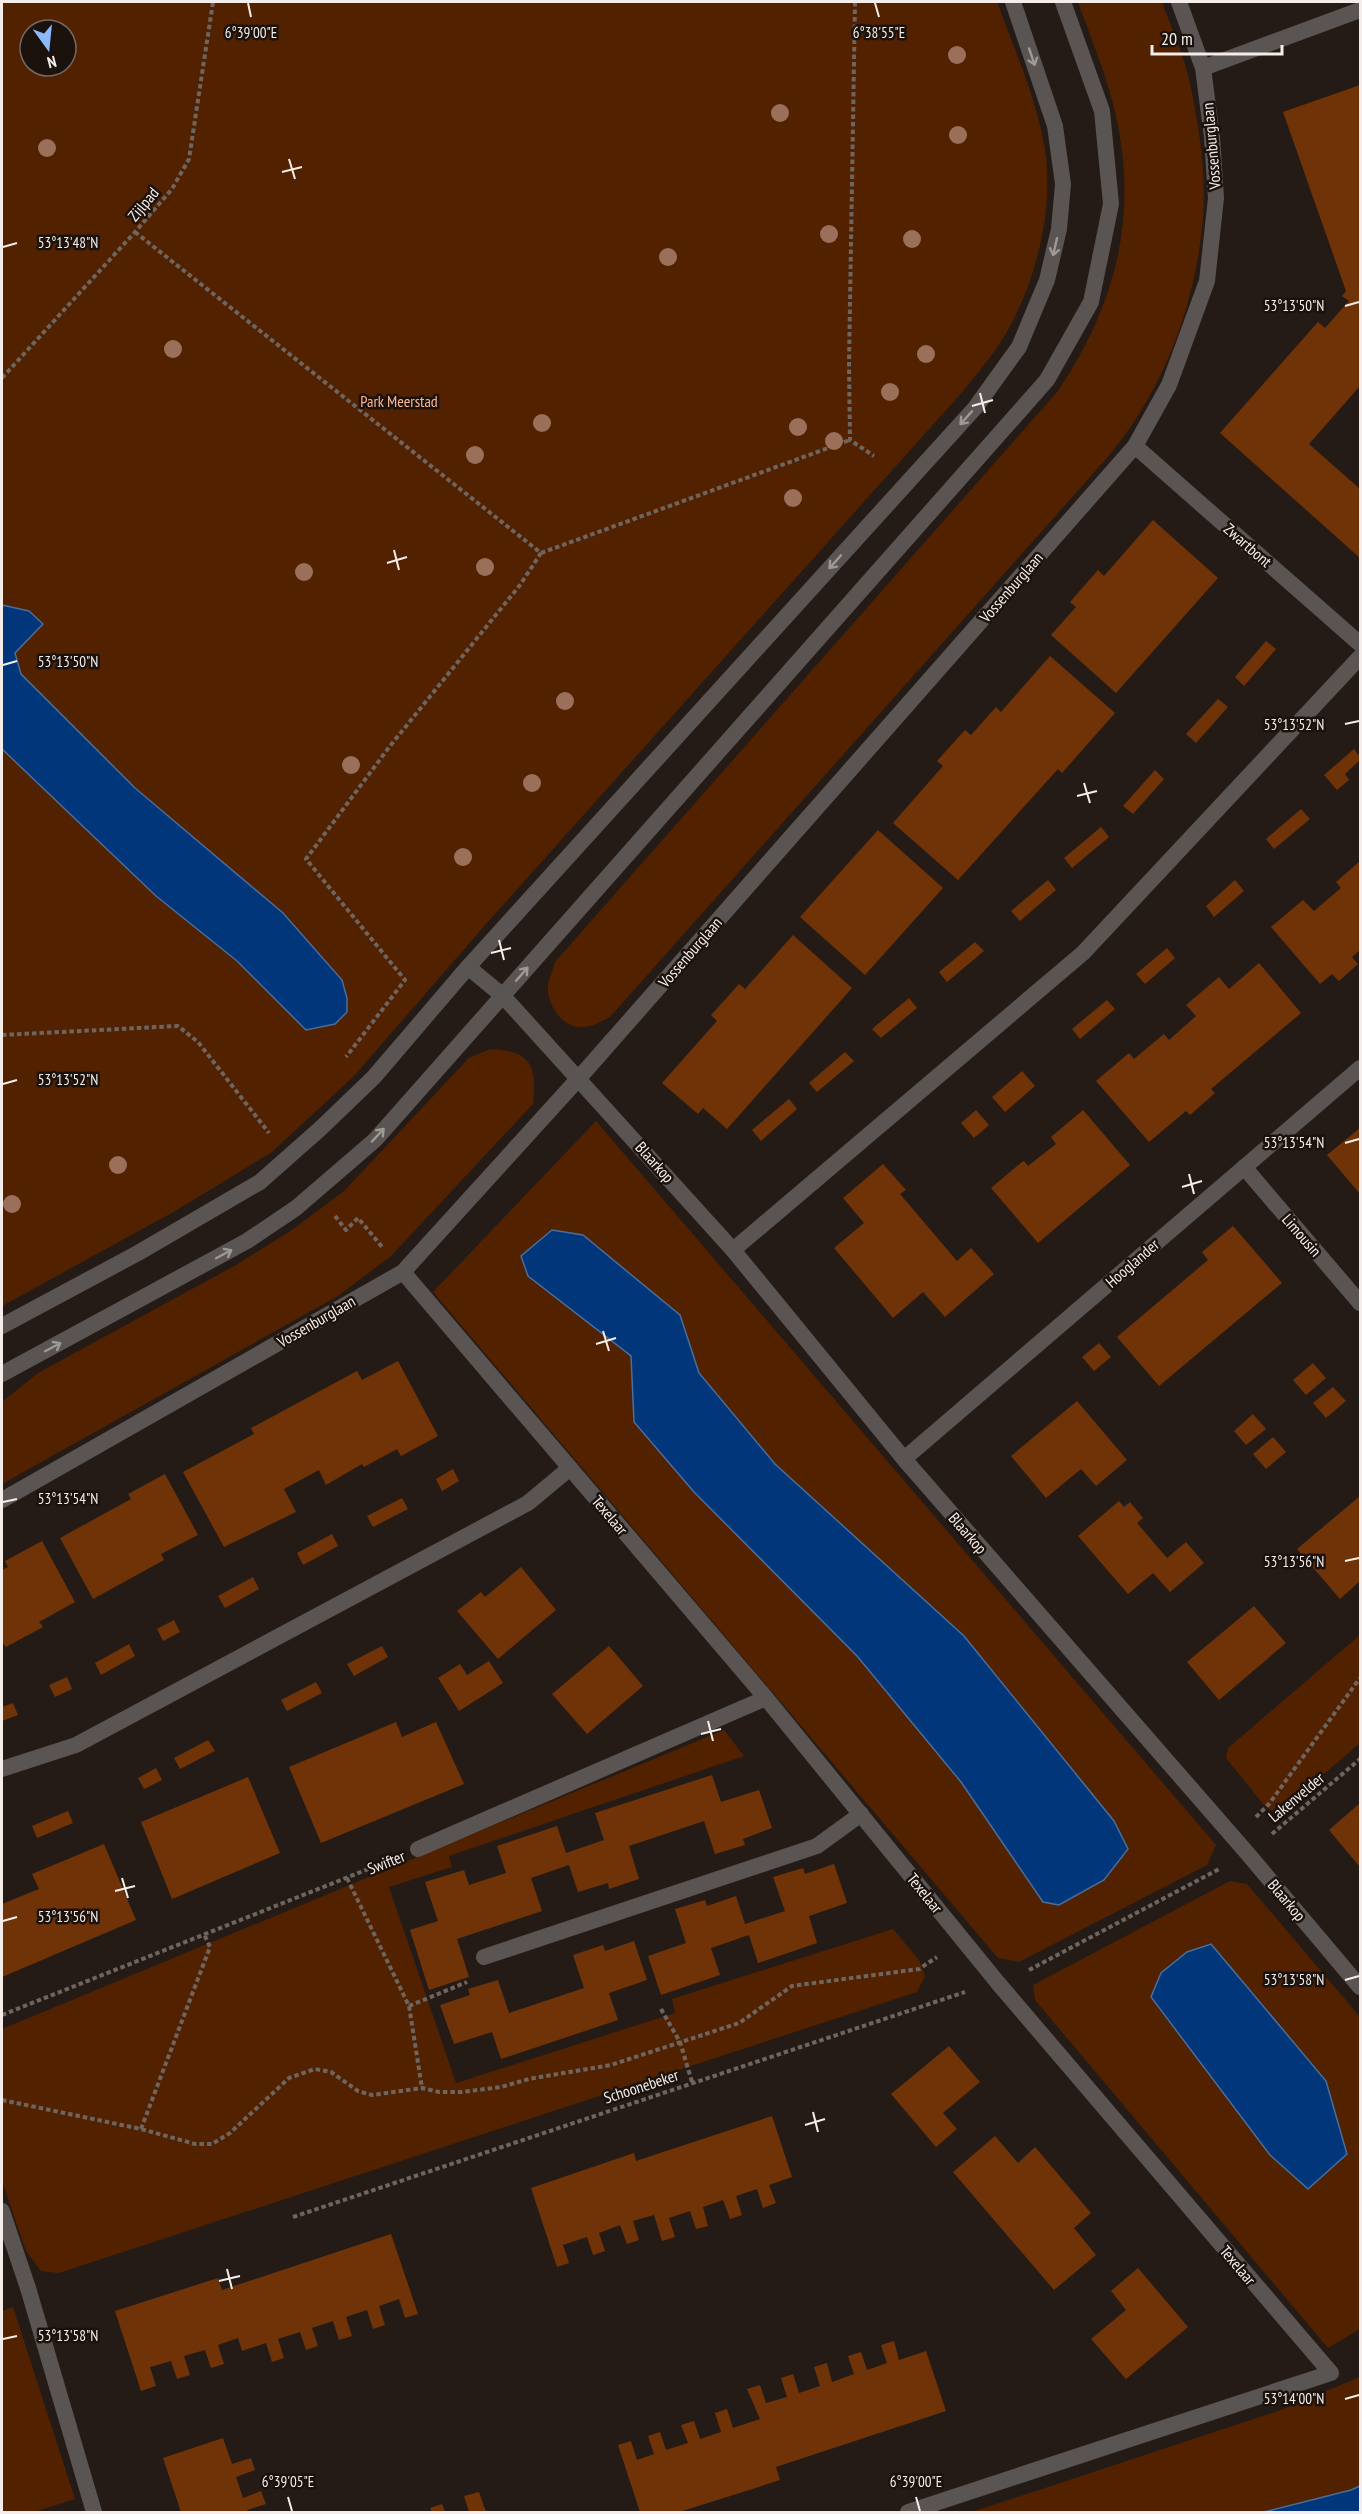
<svg xmlns="http://www.w3.org/2000/svg" width="1362" height="2514" font-family="'PT Sans Narrow',sans-serif">
	<rect width="100%" height="100%" fill="#251b16"/>
	<path fill="#522100" fill-rule="evenodd" d="M 2,2 L 997,2 C 1014,49 1037,99 1045,150 C 1054,211 1036,282 1005,335 C 994,354 978,372 964,390 L 486,924 L 354,1076 L 272,1152 L 177,1210 L 2,1306 ZM 30,30 L 66,30 L 66,66 L 30,66 Z
		M 1078,2 L 1162,2 C 1171,27 1183,53 1189,79 C 1199,126 1208,179 1202,228 C 1193,312 1161,395 1106,459 L 610,1017 C 600,1022 591,1028 579,1027 C 561,1026 546,1003 548,985 C 549,978 553,970 555,962 L 1058,391 C 1120,298 1141,206 1111,96 C 1102,64 1089,33 1078,2 Z
		M 490,1049 C 531,1051 537,1065 533,1104 L 391,1256 L 338,1296 L 2,1484 L 2,1402 L 38,1373 L 236,1265 L 292,1230 L 344,1191 L 469,1058 Z
		M 596,1121 L 1216,1845 L 1207,1865 L 1019,1962 L 998,1958 L 433,1292 ZM 680,1315 L 699,1373 L 775,1464 L 964,1636 L 1043,1902 L 961,1782 L 857,1656 L 694,1492 L 635,1422 L 631,1356 Z
		M 1360,1635 L 1360,1743 L 1282,1810 L 1271,1810 L 1264,1805 L 1226,1758 L 1228,1748 Z
		M 724,1730 L 744,1756 L 449,1856 L 452,1867 L 389,1887 L 456,2083 L 675,2013 L 672,1999 L 893,1929 L 919,1960 L 925,1976 L 917,1992 L 59,2273 L 41,2271 L 26,2251 L 2,2181 L 2,2029 Z
		M 1230,1881 L 1247,1884 L 1360,2017 L 1360,2329 L 1328,2348 L 1035,2000 L 1033,1985 Z
		M 13,2307 L 75,2499 L 34,2512 L 2,2512 L 2,2311 Z
		M 1360,2377 L 1360,2486 L 1351,2490 L 1264,2512 L 972,2512 L 1278,2411 Z"/>
	<path fill="#01377a" stroke="#4a6e9b" stroke-width="1.5" d="M 2,605 L 29,611 L 43,624 L 15,653 L 21,674 L 135,788 L 283,913 L 342,980 L 347,998 L 347,1012 L 335,1024 L 306,1030 L 237,961 L 156,896 L 2,749 Z
		M 552,1230 L 583,1235 L 680,1315 L 699,1373 L 775,1464 L 964,1636 L 1114,1821 L 1128,1849 L 1104,1880 L 1059,1905 L 1043,1902 L 961,1782 L 857,1656 L 694,1492 L 634,1422 L 631,1356 L 528,1276 L 521,1256 Z
		M 1211,1944 L 1326,2081 L 1347,2154 L 1308,2189 L 1270,2155 L 1151,1997 L 1161,1973 L 1187,1952 Z
		M 1360,2486 L 1360,2512 L 1264,2512 L 1351,2490 Z"/>
	<path fill="#703307" d="M 1360,85 L 1360,386 L 1309,444 L 1360,489 L 1360,558 L 1220,433 L 1318,322 L 1325,328 L 1349,301 L 1342,296 L 1346,291 L 1283,112 Z
		M 1153,520 L 1218,578 L 1116,693 L 1051,635 L 1076,607 L 1070,602 L 1098,570 L 1104,576 Z
		M 1266,641 L 1276,649 L 1244,686 L 1235,677 Z
		M 1050,656 L 1115,713 L 1062,773 L 1058,769 L 958,880 L 893,823 L 943,766 L 937,761 L 964,731 L 965,730 L 971,735 L 996,707 L 1001,712 Z
		M 1218,699 L 1228,707 L 1196,743 L 1186,734 Z
		M 1354,749 L 1360,757 L 1360,760 L 1345,774 L 1349,780 L 1337,790 L 1324,775 Z
		M 1155,770 L 1164,779 L 1133,814 L 1123,806 Z
		M 1301,809 L 1310,819 L 1274,849 L 1266,839 Z
		M 1101,827 L 1109,837 L 1072,868 L 1064,858 Z
		M 878,830 L 943,888 L 865,975 L 800,917 Z
		M 1360,861 L 1360,950 L 1352,957 L 1358,964 L 1339,981 L 1332,974 L 1320,984 L 1271,927 L 1303,900 L 1314,911 L 1341,888 L 1336,882 Z
		M 1048,880 L 1056,890 L 1020,921 L 1011,911 Z
		M 1235,880 L 1244,891 L 1214,917 L 1206,906 Z
		M 793,935 L 852,988 L 727,1129 L 703,1108 L 698,1114 L 662,1083 L 717,1021 L 711,1015 L 713,1013 L 739,984 L 745,989 Z
		M 975,942 L 984,951 L 947,982 L 939,972 Z
		M 1167,948 L 1175,958 L 1145,984 L 1136,974 Z
		M 1259,963 L 1301,1013 L 1211,1089 L 1215,1093 L 1190,1115 L 1186,1111 L 1149,1142 L 1096,1081 L 1129,1053 L 1134,1059 L 1164,1034 L 1169,1040 L 1196,1016 L 1186,1005 L 1219,977 L 1229,989 Z
		M 909,998 L 917,1008 L 881,1038 L 872,1029 Z
		M 1107,1000 L 1115,1009 L 1080,1039 L 1072,1029 Z
		M 845,1052 L 854,1061 L 817,1092 L 809,1083 Z
		M 1022,1071 L 1035,1086 L 1005,1112 L 992,1097 Z
		M 789,1099 L 797,1109 L 761,1141 L 752,1130 Z
		M 976,1110 L 989,1125 L 974,1138 L 961,1123 Z
		M 1083,1110 L 1130,1165 L 1038,1243 L 991,1188 L 1022,1162 L 1024,1161 L 1028,1166 L 1056,1144 L 1051,1137 Z
		M 1360,1128 L 1360,1194 L 1327,1155 Z
		M 883,1164 L 906,1190 L 900,1194 L 957,1261 L 971,1248 L 994,1274 L 945,1317 L 923,1292 L 893,1318 L 834,1248 L 864,1223 L 843,1198 Z
		M 1233,1226 L 1282,1283 L 1159,1386 L 1117,1337 L 1208,1260 L 1202,1252 Z
		M 1099,1343 L 1111,1357 L 1094,1371 L 1082,1357 Z
		M 398,1361 L 438,1436 L 401,1456 L 397,1449 L 364,1467 L 362,1464 L 326,1485 L 319,1470 L 284,1489 L 296,1512 L 224,1547 L 183,1472 L 254,1434 L 251,1428 L 357,1371 L 362,1380 Z
		M 1313,1363 L 1326,1378 L 1306,1395 L 1293,1380 Z
		M 1333,1387 L 1346,1401 L 1326,1418 L 1313,1403 Z
		M 1077,1401 L 1127,1460 L 1096,1486 L 1081,1469 L 1046,1498 L 1011,1456 Z
		M 1253,1414 L 1266,1429 L 1246,1445 L 1234,1431 Z
		M 1273,1437 L 1286,1452 L 1266,1469 L 1253,1454 Z
		M 453,1469 L 459,1481 L 442,1491 L 436,1479 Z
		M 165,1474 L 198,1535 L 161,1554 L 164,1560 L 93,1599 L 60,1538 L 131,1499 L 128,1494 Z
		M 1360,1496 L 1360,1581 L 1340,1599 L 1297,1549 Z
		M 402,1498 L 408,1509 L 373,1527 L 367,1516 Z
		M 1119,1501 L 1124,1507 L 1130,1502 L 1143,1518 L 1137,1523 L 1167,1558 L 1186,1542 L 1204,1563 L 1170,1592 L 1153,1573 L 1128,1594 L 1078,1536 Z
		M 332,1534 L 338,1546 L 303,1565 L 297,1553 Z
		M 42,1541 L 75,1602 L 39,1622 L 43,1627 L 6,1647 L 2,1642 L 2,1570 L 8,1567 L 5,1561 Z
		M 521,1567 L 556,1610 L 498,1659 L 457,1611 L 481,1592 L 485,1597 Z
		M 253,1577 L 259,1589 L 225,1608 L 218,1596 Z
		M 1254,1606 L 1286,1643 L 1219,1700 L 1187,1662 Z
		M 174,1620 L 180,1632 L 163,1641 L 157,1629 Z
		M 129,1644 L 135,1656 L 101,1675 L 95,1663 Z
		M 382,1646 L 388,1657 L 354,1676 L 347,1664 Z
		M 609,1646 L 643,1686 L 587,1734 L 552,1694 Z
		M 489,1661 L 503,1683 L 459,1711 L 438,1678 L 460,1664 L 467,1675 Z
		M 67,1677 L 72,1689 L 55,1697 L 49,1685 Z
		M 316,1682 L 322,1693 L 287,1711 L 281,1700 Z
		M 13,1703 L 18,1715 L 2,1721 L 2,1707 Z
		M 396,1722 L 402,1737 L 436,1722 L 464,1784 L 321,1843 L 289,1767 Z
		M 208,1740 L 215,1751 L 180,1769 L 174,1758 Z
		M 156,1768 L 162,1780 L 144,1789 L 138,1778 Z
		M 712,1775 L 721,1802 L 759,1790 L 772,1828 L 743,1839 L 745,1845 L 715,1854 L 704,1821 L 629,1846 L 639,1879 L 609,1889 L 608,1883 L 578,1892 L 569,1865 L 531,1878 L 542,1911 L 457,1939 L 469,1977 L 429,1990 L 410,1930 L 438,1921 L 425,1882 L 464,1870 L 469,1885 L 506,1873 L 497,1846 L 557,1826 L 566,1853 L 604,1840 L 595,1813 Z
		M 248,1777 L 280,1853 L 172,1899 L 141,1822 Z
		M 1360,1803 L 1360,1867 L 1329,1830 Z
		M 68,1811 L 73,1823 L 37,1838 L 32,1826 Z
		M 104,1844 L 136,1920 L 2,1977 L 2,1904 L 39,1889 L 32,1874 Z
		M 834,1864 L 847,1903 L 809,1916 L 817,1943 L 758,1963 L 749,1935 L 711,1948 L 720,1975 L 661,1995 L 648,1956 L 686,1943 L 675,1909 L 705,1900 L 707,1906 L 736,1896 L 745,1924 L 785,1911 L 773,1877 L 803,1868 L 805,1874 Z
		M 634,1941 L 647,1980 L 609,1993 L 618,2020 L 501,2059 L 492,2032 L 454,2044 L 440,2005 L 470,1995 L 468,1989 L 498,1980 L 509,2013 L 584,1988 L 573,1955 L 603,1945 L 605,1951 Z
		M 949,2046 L 980,2082 L 943,2113 L 957,2129 L 936,2147 L 891,2094 Z
		M 772,2116 L 792,2177 L 769,2185 L 776,2203 L 763,2208 L 757,2189 L 736,2196 L 742,2215 L 730,2219 L 723,2200 L 703,2207 L 708,2226 L 696,2229 L 690,2211 L 669,2218 L 675,2237 L 662,2241 L 654,2215 L 633,2221 L 639,2240 L 627,2244 L 620,2225 L 599,2233 L 605,2251 L 593,2255 L 587,2237 L 563,2245 L 569,2263 L 557,2267 L 531,2188 L 634,2153 L 636,2161 Z
		M 995,2136 L 1018,2163 L 1035,2147 L 1091,2213 L 1074,2228 L 1096,2255 L 1054,2290 L 953,2172 Z
		M 391,2234 L 418,2314 L 405,2318 L 399,2299 L 379,2306 L 385,2325 L 373,2329 L 367,2310 L 346,2317 L 352,2336 L 339,2340 L 333,2321 L 312,2328 L 318,2346 L 306,2350 L 300,2332 L 278,2339 L 284,2358 L 272,2362 L 266,2343 L 242,2351 L 238,2338 L 218,2345 L 224,2364 L 211,2368 L 205,2350 L 184,2356 L 190,2375 L 177,2379 L 171,2361 L 150,2367 L 156,2386 L 141,2391 L 115,2311 L 218,2278 L 222,2290 Z
		M 1138,2268 L 1188,2327 L 1126,2379 L 1091,2339 L 1126,2310 L 1111,2291 Z
		M 894,2341 L 899,2360 L 926,2351 L 946,2411 L 776,2467 L 780,2480 L 746,2491 L 679,2512 L 640,2512 L 618,2445 L 631,2441 L 637,2460 L 654,2454 L 648,2436 L 660,2432 L 666,2450 L 688,2443 L 681,2425 L 694,2421 L 700,2439 L 721,2432 L 715,2413 L 727,2409 L 733,2428 L 760,2419 L 747,2389 L 760,2385 L 766,2403 L 787,2397 L 781,2378 L 793,2374 L 799,2393 L 820,2386 L 814,2367 L 827,2363 L 832,2382 L 854,2374 L 848,2356 L 861,2352 L 867,2370 L 887,2363 L 881,2345 Z
		M 223,2438 L 232,2464 L 251,2458 L 255,2470 L 236,2477 L 243,2498 L 261,2491 L 266,2504 L 247,2510 L 248,2512 L 181,2512 L 163,2458 Z
		M 479,2492 L 486,2512 L 469,2512 L 464,2496 Z
		M 442,2504 L 445,2512 L 432,2512 L 430,2508 Z"/>
	<g fill="none" stroke-linecap="round" stroke-linejoin="round">
		<path stroke="#6e6560" stroke-width="4" stroke-dasharray="4.5 3" stroke-linecap="butt" d="M 855,2 L 849,364 L 850,440 L 874,456
			M 135,232 L 541,553 L 520,585 L 390,746 L 306,859 L 405,980 L 346,1057
			M 2,378 L 135,232 L 172,189 L 189,159 L 213,2
			M 541,553 L 850,440
			M 2,1035 L 178,1026 L 198,1042 L 269,1133
			M 335,1216 L 346,1230 L 358,1218 L 383,1248
			M 1256,1817 L 1269,1804 L 1360,1678
			M 1272,1834 L 1360,1759
			M 347,1878 L 409,2006 L 422,2088
			M 1029,1970 L 1221,1868
			M 409,2006 L 467,1982
			M 661,2009 L 680,2042 L 692,2082
			M 2,2015 L 391,1860
			M 2,2100 L 141,2129 L 195,2144 L 212,2144 L 230,2133 L 289,2078 L 315,2069 L 331,2072 L 358,2091 L 372,2095 L 422,2088 L 439,2092 L 462,2092 L 501,2087 L 529,2079 L 611,2065 L 739,2023 L 792,1986 L 919,1969 L 937,1957
			M 141,2129 L 210,1947 L 204,1934
			M 293,2217 L 965,1992"/>
		<path stroke="#5a5552" stroke-width="16" d="M 733,1250 L 1083,953 L 1360,657
			M 2,1769 L 76,1745 L 528,1503 L 570,1468
			M 484,1957 L 817,1846 L 861,1814
			M 28,2288 L 94,2512"/>
		<path stroke="#5a5552" stroke-width="16" d="M 1203,68 L 1360,10
			M 1135,446 L 1360,644
			M 468,967 L 503,996 L 733,1250 L 904,1459 L 1248,1854 L 1360,1987
			M 1244,1167 L 1360,1303
			M 403,1272 L 766,1698 L 998,1983 L 1331,2373 L 908,2512
			M 904,1459 L 1360,1068
			M 2,1500 L 403,1272 L 579,1078 L 1135,446 L 1169,385 L 1207,281 L 1216,198 L 1212,137 L 1203,68 L 1179,2
			M 418,1849 L 766,1698
			M 2,2211 L 28,2288"/>
		<path stroke="#5a5552" stroke-width="16" d="M 2,1326 L 138,1253 L 260,1182 L 321,1128 L 374,1077 L 468,967 L 975,408 L 1019,347 L 1047,280 L 1059,229 L 1063,184 L 1055,126 L 1013,2
			M 2,1374 L 247,1241 L 296,1208 L 375,1140 L 1047,380 L 1091,302 L 1111,204 L 1102,111 L 1063,2"/>
	</g>
	<g fill="#9a705a">
		<circle cx="957" cy="55" r="9"/>
		<circle cx="780" cy="113" r="9"/>
		<circle cx="958" cy="135" r="9"/>
		<circle cx="47" cy="148" r="9"/>
		<circle cx="829" cy="234" r="9"/>
		<circle cx="912" cy="239" r="9"/>
		<circle cx="668" cy="257" r="9"/>
		<circle cx="173" cy="349" r="9"/>
		<circle cx="926" cy="354" r="9"/>
		<circle cx="890" cy="392" r="9"/>
		<circle cx="542" cy="423" r="9"/>
		<circle cx="798" cy="427" r="9"/>
		<circle cx="834" cy="441" r="9"/>
		<circle cx="475" cy="455" r="9"/>
		<circle cx="793" cy="498" r="9"/>
		<circle cx="485" cy="567" r="9"/>
		<circle cx="304" cy="572" r="9"/>
		<circle cx="565" cy="701" r="9"/>
		<circle cx="351" cy="765" r="9"/>
		<circle cx="532" cy="783" r="9"/>
		<circle cx="463" cy="857" r="9"/>
		<circle cx="118" cy="1165" r="9"/>
		<circle cx="12" cy="1204" r="9"/>
	</g>
	<defs><path id="oneway-shaft" d="M-6 0H5M1.5-3L5.5 0L1.5 3" fill="none" stroke-width="1.6" stroke-linecap="round" stroke-linejoin="round" transform="scale(1.5)"/></defs>
	<g stroke="#9f9996">
		<use href="#oneway-shaft" transform="translate(1032 57) rotate(71)"/>
		<use href="#oneway-shaft" transform="translate(1055 247) rotate(103)"/>
		<use href="#oneway-shaft" transform="translate(966 418) rotate(132)"/>
		<use href="#oneway-shaft" transform="translate(835 562) rotate(132)"/>
		<use href="#oneway-shaft" transform="translate(522 974) rotate(-49)"/>
		<use href="#oneway-shaft" transform="translate(378 1135) rotate(-47)"/>
		<use href="#oneway-shaft" transform="translate(224 1254) rotate(-28)"/>
		<use href="#oneway-shaft" transform="translate(53 1347) rotate(-28)"/>
	</g>
	<path fill="none" stroke="#f4ede9" stroke-width="2" d="M 248,3 L 251,17M 875,3 L 879,17M 289,159 L 295,179M 282,172 L 302,167M 3,247 L 17,243M 1345,306 L 1359,302M 980,393 L 985,413M 972,406 L 993,400M 394,550 L 399,570M 387,563 L 407,557M 3,665 L 17,661M 1345,724 L 1359,721M 1084,783 L 1090,803M 1077,796 L 1097,791M 499,940 L 504,960M 491,953 L 511,948M 3,1084 L 17,1080M 1345,1143 L 1359,1139M 1189,1174 L 1194,1194M 1182,1187 L 1202,1181M 603,1331 L 609,1351M 596,1344 L 616,1338M 3,1502 L 17,1499M 1345,1561 L 1359,1558M 708,1721 L 713,1741M 701,1734 L 721,1729M 122,1878 L 128,1898M 115,1891 L 135,1886M 3,1921 L 17,1917M 1345,1980 L 1359,1976M 813,2112 L 818,2132M 805,2125 L 825,2119M 227,2269 L 232,2289M 219,2281 L 240,2276M 3,2339 L 17,2336M 1345,2399 L 1359,2395M 288,2497 L 292,2511M 916,2497 L 920,2511"/>
	<g text-anchor="middle" stroke-width="5" stroke-linejoin="round" paint-order="stroke">
		<g font-size="16" fill="#f4ede9" stroke="#1b120d">
			<text transform="translate(1211 146) rotate(-95)" y="6">Vossenburglaan</text>
			<text transform="translate(143 204) rotate(-50)" y="6">Zijlpad</text>
			<text transform="translate(1248 545) rotate(41)" y="6">Zwartbont</text>
			<text transform="translate(1011 587) rotate(-49)" y="6">Vossenburglaan</text>
			<text transform="translate(690 952) rotate(-49)" y="6">Vossenburglaan</text>
			<text transform="translate(655 1162) rotate(48)" y="6">Blaarkop</text>
			<text transform="translate(1302 1235) rotate(49)" y="6">Limousin</text>
			<text transform="translate(1132 1263) rotate(-41)" y="6">Hooglander</text>
			<text transform="translate(316 1321) rotate(-30)" y="6">Vossenburglaan</text>
			<text transform="translate(610 1515) rotate(50)" y="6">Texelaar</text>
			<text transform="translate(968 1533) rotate(49)" y="6">Blaarkop</text>
			<text transform="translate(1296 1797) rotate(-40)" y="6">Lakenvelder</text>
			<text transform="translate(386 1862) rotate(-22)" y="6">Swifter</text>
			<text transform="translate(925 1893) rotate(51)" y="6">Texelaar</text>
			<text transform="translate(1287 1900) rotate(50)" y="6">Blaarkop</text>
			<text transform="translate(641 2086) rotate(-18)" y="6">Schoonebeker</text>
			<text transform="translate(1238 2265) rotate(50)" y="6">Texelaar</text>
		</g>
		<g font-size="16" fill="#fab691" stroke="#1b120d">
			<text x="399" y="407">Park Meerstad</text>
		</g>
	</g>
	<g font-size="15" text-anchor="middle" fill="#f4ede9" stroke="#1b120d" stroke-width="5" stroke-linejoin="round" paint-order="stroke">
		<text x="251" y="38">6°39'00"E</text>
		<text x="879" y="38">6°38'55"E</text>
		<text x="68" y="248">53°13'48"N</text>
		<text x="1294" y="311">53°13'50"N</text>
		<text x="68" y="667">53°13'50"N</text>
		<text x="1294" y="730">53°13'52"N</text>
		<text x="68" y="1085">53°13'52"N</text>
		<text x="1294" y="1148">53°13'54"N</text>
		<text x="68" y="1504">53°13'54"N</text>
		<text x="1294" y="1567">53°13'56"N</text>
		<text x="68" y="1922">53°13'56"N</text>
		<text x="1294" y="1985">53°13'58"N</text>
		<text x="68" y="2341">53°13'58"N</text>
		<text x="1294" y="2404">53°14'00"N</text>
		<text x="288" y="2487">6°39'05"E</text>
		<text x="916" y="2487">6°39'00"E</text>
	</g>
	<rect width="1362" height="2514" fill="none" stroke="#f4ede9" stroke-width="6"/>
	<g transform="translate(48 48) rotate(165)"><circle r="28" fill="#1b120d" stroke="#726a65" stroke-width="1.5"/>
	<path d="M0-4.5L10 22L0 15L-10 22Z" fill="#8bb9fc"/>
	<text y="-9" font-size="16" font-weight="bold" text-anchor="middle" fill="#f4ede9">N</text>
	</g>
	<path d="M1152 45v9h130v-9" fill="none" stroke="#f4ede9" stroke-width="3"/>
	<text x="1161" y="45" font-size="18" fill="#f4ede9" stroke="#1b120d" stroke-width="4.5" paint-order="stroke">20 m</text>
</svg>
